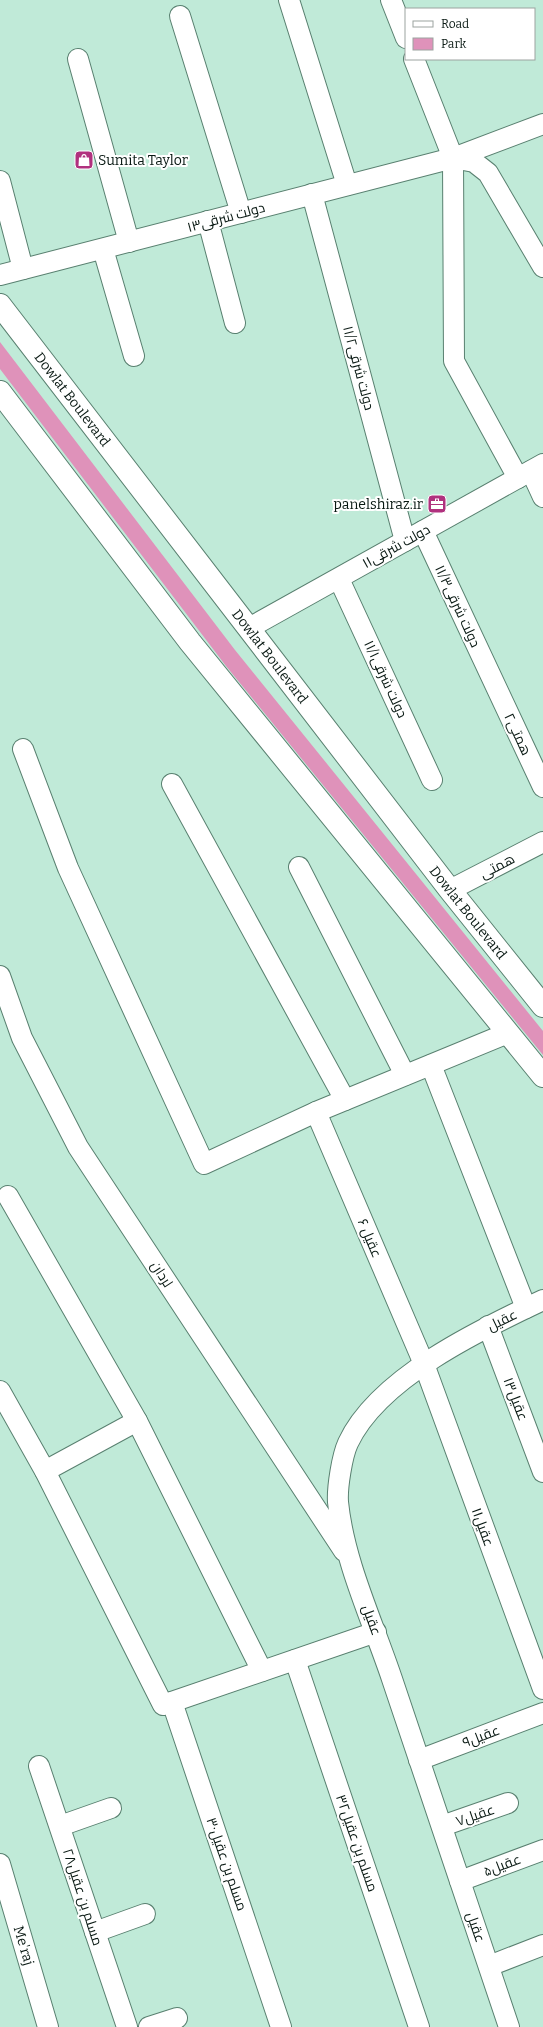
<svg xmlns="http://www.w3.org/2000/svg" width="543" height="2027" font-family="Bitter,Cairo,serif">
	<rect width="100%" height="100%" fill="#c0ead8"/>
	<path fill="#df92ba" d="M 0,342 L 235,650 L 543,1031 L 543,1055 L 226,666 L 0,369 Z"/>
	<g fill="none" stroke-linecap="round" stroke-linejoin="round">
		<defs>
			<g id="minor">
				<path d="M 289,0 L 347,185"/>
				<path d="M 391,0 L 406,38"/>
				<path d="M 180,16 L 241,213"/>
				<path d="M 78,59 L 129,242"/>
				<path d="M 414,59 L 453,158 L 454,361 L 518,478"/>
				<path d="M 453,158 L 474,162 L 488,173 L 543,267"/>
				<path d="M 0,181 L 23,269"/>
				<path d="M 312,194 L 405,541"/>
				<path d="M 208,221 L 235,323"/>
				<path d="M 103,249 L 134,356"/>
				<path d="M 0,275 L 453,158 L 543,124"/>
				<path d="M 531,471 L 543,497"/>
				<path d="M 423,531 L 543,787"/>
				<path d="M 339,579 L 432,780"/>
				<path d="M 249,628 L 543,464"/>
				<path d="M 23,749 L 68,868 L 204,1164 L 316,1112 L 508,1033"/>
				<path d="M 172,784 L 345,1100"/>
				<path d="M 299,867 L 405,1075"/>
				<path d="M 450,890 L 543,842"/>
				<path d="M 0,976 L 22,1038 L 78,1147 L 344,1551"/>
				<path d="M 431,1065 L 526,1308"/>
				<path d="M 316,1112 L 424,1364 L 543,1689"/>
				<path d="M 8,1196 L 137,1421 L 262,1671"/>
				<path d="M 488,1326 L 543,1472"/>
				<path d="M 0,1391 L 45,1471 L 163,1705 L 376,1632"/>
				<path d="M 45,1471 L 137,1421"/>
				<path d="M 295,1660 L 419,2027"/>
				<path d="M 172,1702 L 281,2027"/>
				<path d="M 419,1760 L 543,1713"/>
				<path d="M 39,1766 L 127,2027"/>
				<path d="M 60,1826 L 111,1808"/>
				<path d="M 442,1826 L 508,1803"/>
				<path id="s1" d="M 0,1864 L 48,2027"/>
				<path d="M 460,1881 L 543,1850"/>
				<path d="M 95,1932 L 145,1914"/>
				<path d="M 489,1966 L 543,1945"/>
				<path d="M 149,2027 L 177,2018"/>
				<path d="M 509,2027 C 470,1911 431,1795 392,1679 C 373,1622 344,1562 338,1502 C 337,1488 342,1456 348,1443 C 378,1378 481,1329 543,1300"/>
			</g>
			<g id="major">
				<path id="s2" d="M 0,305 L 450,890 L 543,1006"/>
				<path d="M 0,392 L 190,642 L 543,1076"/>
			</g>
		</defs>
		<use href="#minor" stroke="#598070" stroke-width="22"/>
		<use href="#major" stroke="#598070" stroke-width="24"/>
		<use href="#minor" stroke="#fff" stroke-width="20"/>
		<use href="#major" stroke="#fff" stroke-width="22"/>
	</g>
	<defs>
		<symbol id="shop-square" viewBox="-11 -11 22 22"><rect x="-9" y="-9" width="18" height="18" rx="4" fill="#b0317e" stroke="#fff"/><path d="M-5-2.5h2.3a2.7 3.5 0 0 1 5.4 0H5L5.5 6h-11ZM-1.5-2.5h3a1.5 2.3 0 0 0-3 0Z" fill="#fff"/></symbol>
		<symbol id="office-square" viewBox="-11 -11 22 22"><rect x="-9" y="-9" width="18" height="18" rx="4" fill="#b0317e" stroke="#fff"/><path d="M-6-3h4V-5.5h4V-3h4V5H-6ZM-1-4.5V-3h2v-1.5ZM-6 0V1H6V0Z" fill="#fff"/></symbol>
	</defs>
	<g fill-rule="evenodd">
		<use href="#shop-square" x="73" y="149" width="22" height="22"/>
		<use href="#office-square" x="426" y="493" width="22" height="22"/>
	</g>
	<g text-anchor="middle" stroke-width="4" stroke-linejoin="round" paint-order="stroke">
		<g font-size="14" fill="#081812" stroke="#fff" text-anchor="start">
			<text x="98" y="165">Sumita Taylor</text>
			<text x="423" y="509" text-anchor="end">panelshiraz.ir</text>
		</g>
		<g font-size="14" fill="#081812" stroke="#fff">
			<text transform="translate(226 217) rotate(-15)" y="5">۱۳دولت شرقی</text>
			<text transform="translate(359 368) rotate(75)" y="5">۱۱/۲دولت شرقی</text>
			<text dy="5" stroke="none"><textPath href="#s2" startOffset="119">Dowlat Boulevard</textPath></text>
			<text transform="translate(396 546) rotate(-29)" y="5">۱۱دولت شرقی</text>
			<text transform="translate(458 606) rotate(65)" y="5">۱۱/۳دولت شرقی</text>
			<text dy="5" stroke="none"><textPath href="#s2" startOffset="443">Dowlat Boulevard</textPath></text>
			<text transform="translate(386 679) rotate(65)" y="5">۱۱/۱دولت شرقی</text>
			<text transform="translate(518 734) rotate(65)" y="5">۲همتی</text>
			<text transform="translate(497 866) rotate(-28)" y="5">همتی</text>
			<text dy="5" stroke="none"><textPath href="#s2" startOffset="767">Dowlat Boulevard</textPath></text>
			<text transform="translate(370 1238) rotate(67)" y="5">عقیل ۶</text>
			<text transform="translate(162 1274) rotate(57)" y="5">لردان</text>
			<text transform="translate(502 1320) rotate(-26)" y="5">عقیل</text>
			<text transform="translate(516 1399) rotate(69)" y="5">عقیل۱۳</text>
			<text transform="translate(483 1527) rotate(70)" y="5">عقیل۱۱</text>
			<text transform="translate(372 1620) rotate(70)" y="5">عقیل</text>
			<text transform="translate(481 1736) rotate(-21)" y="5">عقیل۹</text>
			<text transform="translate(475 1815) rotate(-19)" y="5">عقیل۷</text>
			<text transform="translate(357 1843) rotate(71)" y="5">مسلم بن عقیل۳۲</text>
			<text transform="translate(227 1864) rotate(71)" y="5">مسلم بن عقیل۳۰</text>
			<text transform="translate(502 1865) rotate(-21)" y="5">عقیل۵</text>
			<text transform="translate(83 1897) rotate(72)" y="5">مسلم بن عقیل۲۸</text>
			<text transform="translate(476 1927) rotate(71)" y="5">عقیل</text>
			<text dy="5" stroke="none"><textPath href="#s1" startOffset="85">Me'raj</textPath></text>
		</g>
	</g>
	<rect x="405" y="8" width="130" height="52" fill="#ffffff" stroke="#9ca3a0"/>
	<rect x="413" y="21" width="20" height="6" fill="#ffffff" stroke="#9ca3a0"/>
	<text x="441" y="28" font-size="12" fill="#081812">Road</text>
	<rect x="413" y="38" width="20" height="12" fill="#df92ba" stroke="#9ca3a0"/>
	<text x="441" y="48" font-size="12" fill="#081812">Park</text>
</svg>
